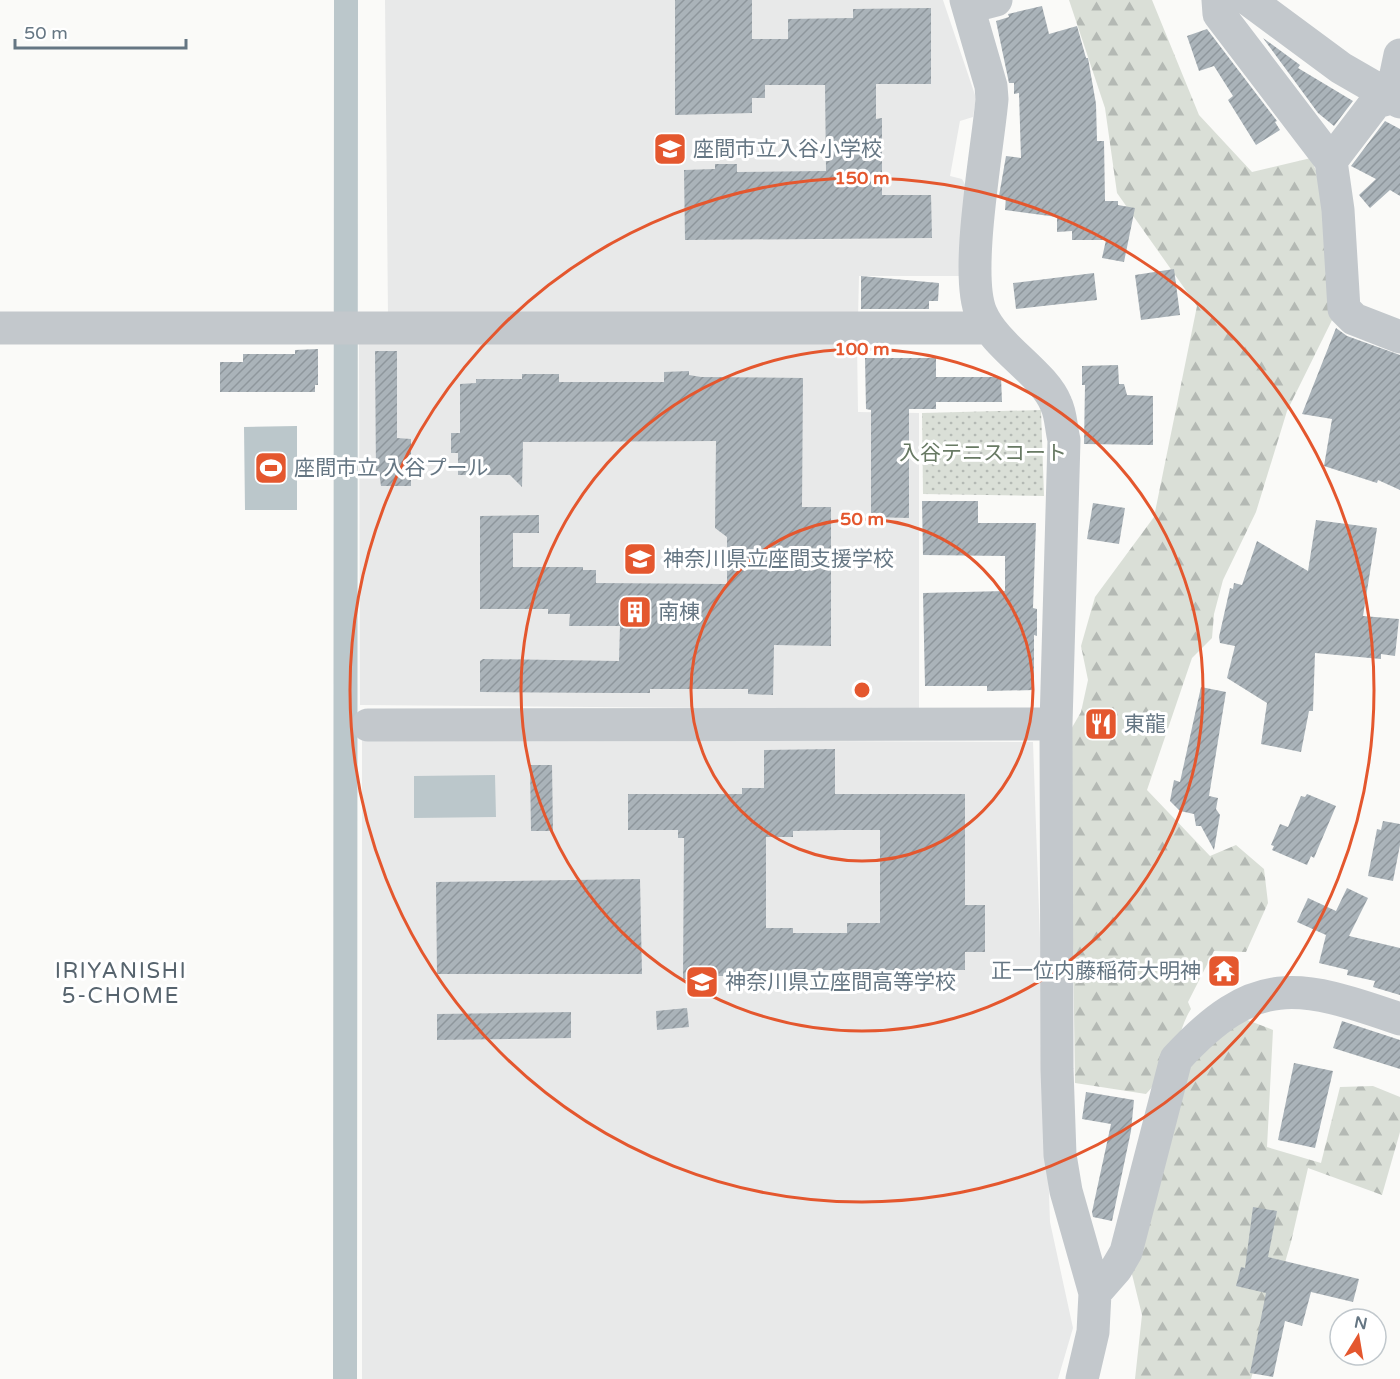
<svg xmlns="http://www.w3.org/2000/svg" width="1400" height="1379" font-family="'Varela Round','Noto Sans JP',sans-serif">
	<defs>
		<pattern id="grass-dots" width="8" height="8" patternUnits="userSpaceOnUse" patternTransform="scale(1.5)"><rect width="8" height="8" fill="#dadfd7"/><path d="M2 2h.1M6 6h.1" fill="none" stroke="#b4b9b4" stroke-width="1.8" stroke-linecap="round"/></pattern>
		<pattern id="forest-firs" width="22" height="20" patternUnits="userSpaceOnUse" patternTransform="scale(1.5)"><rect width="22" height="20" fill="#dadfd7"/><path d="M5 1l3.5 6h-7zM16 11l3.5 6h-7z" fill="#b4b9b4"/></pattern>
		<pattern id="building-hatch" width="6" height="6" patternUnits="userSpaceOnUse" patternTransform="scale(1.5)"><rect width="6" height="6" fill="#aab3b9"/><path d="M-1 1l2-2M0 6l6-6M5 7l2-2" fill="none" stroke="#8e969c"/></pattern>
	</defs>
	<rect width="100%" height="100%" fill="#fafaf8"/>
	<path fill="#e8e9e9" d="M 385,0 L 943,0 L 976,98 L 973,117 L 960,121 L 950,176 L 962,179 L 966,186 L 959,276 L 859,276 L 858,318 L 388,317 Z
		M 359,341 L 857,343 L 858,412 L 919,413 L 919,710 L 360,705 Z
		M 362,739 L 1033,742 L 1050,1222 L 1073,1328 L 1058,1379 L 362,1379 Z"/>
	<path fill="url(#grass-dots)" d="M 1041,410 L 1044,496 L 923,494 L 922,413 Z"/>
	<path fill="url(#forest-firs)" d="M 1069,0 L 1152,0 L 1199,115 L 1252,172 L 1311,158 L 1337,225 L 1337,310 L 1287,411 L 1256,512 L 1223,580 L 1214,614 L 1212,638 L 1192,658 L 1147,790 L 1210,856 L 1236,845 L 1264,869 L 1268,903 L 1246,952 L 1214,951 L 1188,1002 L 1191,1009 C 1184,1020 1182,1029 1178,1040 C 1171,1058 1159,1081 1146,1094 L 1075,1083 L 1070,731 L 1081,712 L 1088,680 L 1081,646 L 1095,597 L 1154,517 L 1197,306 L 1117,193 L 1105,108 Z
		M 1237,1016 L 1273,1030 L 1267,1147 L 1321,1163 L 1340,1087 L 1373,1086 L 1400,1097 L 1400,1132 L 1382,1195 L 1308,1168 L 1291,1242 L 1251,1379 L 1135,1379 L 1142,1315 L 1129,1262 L 1175,1082 Z"/>
	<path fill="#bbc7cb" d="M 297,426 L 297,510 L 245,510 L 244,427 Z
		M 495,775 L 496,817 L 414,818 L 414,776 Z"/>
	<g fill="none" stroke-linecap="round" stroke-linejoin="round">
		<path stroke="#bbc7cb" stroke-width="24" d="M 345,1379 L 346,0"/>
	</g>
	<path fill="url(#building-hatch)" fill-rule="evenodd" d="M 675,0 L 752,0 L 752,39 L 788,39 L 788,19 L 853,18 L 853,9 L 931,8 L 931,84 L 876,84 L 876,119 L 882,118 L 882,195 L 931,195 L 932,238 L 685,240 L 684,170 L 715,169 L 715,164 L 737,164 L 737,172 L 826,171 L 825,85 L 765,85 L 765,98 L 752,98 L 752,113 L 675,115 Z
		M 1042,6 L 1049,34 L 1077,26 L 1086,58 L 1088,58 L 1096,104 L 1097,141 L 1104,141 L 1105,201 L 1118,201 L 1118,205 L 1135,208 L 1124,262 L 1102,258 L 1106,240 L 1072,240 L 1072,231 L 1057,232 L 1057,217 L 1005,210 L 1006,197 L 999,196 L 1006,156 L 1021,158 L 1019,93 L 1014,94 L 1014,83 L 1009,83 L 996,21 L 1009,17 L 1008,14 Z
		M 1207,29 L 1277,121 L 1275,122 L 1280,130 L 1256,145 L 1228,100 L 1233,96 L 1214,66 L 1199,71 L 1187,36 Z
		M 1263,38 L 1300,65 L 1298,68 L 1353,101 L 1334,126 L 1318,113 Z
		M 1385,121 L 1400,129 L 1400,196 L 1390,190 L 1370,208 L 1359,195 L 1376,179 L 1351,166 Z
		M 1174,269 L 1180,315 L 1141,320 L 1135,275 Z
		M 1094,273 L 1097,300 L 1016,309 L 1013,283 Z
		M 861,276 L 939,283 L 938,301 L 929,301 L 929,309 L 861,309 Z
		M 1336,328 L 1347,336 L 1400,355 L 1400,490 L 1378,480 L 1377,483 L 1324,466 L 1332,419 L 1302,414 Z
		M 318,349 L 318,385 L 315,385 L 315,392 L 220,392 L 220,362 L 243,362 L 243,354 L 295,354 L 295,350 Z
		M 375,351 L 397,351 L 397,438 L 411,439 L 411,486 L 381,486 L 379,472 L 376,473 Z
		M 865,358 L 936,358 L 936,377 L 1001,377 L 1002,402 L 936,402 L 936,409 L 909,409 L 909,518 L 871,517 L 871,410 L 866,409 Z
		M 1118,365 L 1119,384 L 1124,384 L 1127,395 L 1153,396 L 1153,445 L 1084,444 L 1085,385 L 1082,385 L 1082,366 Z
		M 689,371 L 689,375 L 701,377 L 803,378 L 802,507 L 831,507 L 831,646 L 774,645 L 773,695 L 748,694 L 748,689 L 650,689 L 650,693 L 614,693 L 480,692 L 480,661 L 483,659 L 619,661 L 620,626 L 569,626 L 570,614 L 548,614 L 548,609 L 480,609 L 480,516 L 539,515 L 539,533 L 513,533 L 513,567 L 583,567 L 583,570 L 596,570 L 596,583 L 727,584 L 727,537 L 715,528 L 716,441 L 523,442 L 522,487 L 510,475 L 458,475 L 458,453 L 451,453 L 451,433 L 460,433 L 460,384 L 476,383 L 476,379 L 522,379 L 522,374 L 559,374 L 559,382 L 664,382 L 664,372 Z
		M 922,501 L 978,501 L 978,523 L 1036,523 L 1033,608 L 1037,609 L 1037,636 L 1034,635 L 1034,690 L 987,691 L 987,686 L 925,686 L 923,593 L 1005,591 L 1005,556 L 923,555 Z
		M 1093,503 L 1125,508 L 1119,544 L 1087,539 Z
		M 1316,520 L 1377,528 L 1363,616 L 1399,619 L 1395,656 L 1381,654 L 1381,659 L 1315,653 L 1313,711 L 1309,711 L 1301,752 L 1261,744 L 1267,703 L 1227,678 L 1235,646 L 1220,643 L 1219,637 L 1230,588 L 1233,589 L 1234,583 L 1242,585 L 1257,541 L 1308,571 Z
		M 1201,687 L 1226,692 L 1209,796 L 1218,798 L 1216,809 L 1220,815 L 1214,850 L 1201,826 L 1196,826 L 1194,814 L 1180,811 L 1170,801 L 1174,780 L 1180,782 Z
		M 835,749 L 835,794 L 965,794 L 965,905 L 985,905 L 985,952 L 965,952 L 965,970 L 914,970 L 914,976 L 897,976 L 896,970 L 792,970 L 792,976 L 711,976 L 711,980 L 683,979 L 684,838 L 678,838 L 678,830 L 628,830 L 628,794 L 742,794 L 742,788 L 764,788 L 764,750 ZM 842,830 L 880,830 L 880,923 L 847,923 L 847,933 L 793,933 L 793,928 L 766,928 L 766,837 L 793,837 L 793,831 Z
		M 530,765 L 552,765 L 553,831 L 531,831 Z
		M 1307,794 L 1336,806 L 1314,858 L 1311,856 L 1307,865 L 1272,850 L 1274,846 L 1271,845 L 1280,824 L 1288,827 L 1301,796 L 1305,797 Z
		M 1383,821 L 1400,824 L 1400,845 L 1393,881 L 1368,876 L 1377,829 L 1381,830 Z
		M 640,879 L 642,974 L 437,974 L 436,882 Z
		M 1347,888 L 1368,898 L 1349,936 L 1400,948 L 1400,995 L 1373,987 L 1375,981 L 1347,975 L 1348,970 L 1319,963 L 1326,935 L 1297,922 L 1308,898 L 1336,911 Z
		M 687,1008 L 689,1027 L 657,1030 L 656,1011 Z
		M 571,1012 L 571,1038 L 437,1040 L 437,1014 Z
		M 1342,1021 L 1400,1040 L 1400,1069 L 1333,1048 Z
		M 1294,1063 L 1333,1071 L 1315,1148 L 1278,1140 Z
		M 1086,1092 L 1134,1100 L 1131,1131 L 1112,1221 L 1093,1217 L 1092,1212 L 1111,1124 L 1082,1119 Z
		M 1253,1207 L 1277,1211 L 1268,1257 L 1359,1279 L 1353,1302 L 1311,1292 L 1302,1326 L 1285,1321 L 1273,1377 L 1250,1373 L 1266,1293 L 1236,1286 L 1241,1267 L 1245,1268 Z"/>
	<g fill="none" stroke-linecap="round" stroke-linejoin="round">
		<path stroke="#c3c8cc" stroke-width="33" d="M 966,0 L 991,86 L 992,99 C 988,147 964,273 981,313 C 995,347 1044,373 1056,404 C 1061,414 1061,428 1064,440 L 1056,724 L 1057,1069 L 1060,1155 L 1066,1191 L 1095,1293 L 1093,1332 L 1082,1379
			M 1218,0 L 1219,14 L 1331,161 L 1338,210 L 1344,309 L 1354,319 L 1400,337
			M 1249,0 L 1341,68 L 1400,102
			M 969,7 L 996,0
			M 1331,161 L 1376,102 L 1391,98 L 1400,55
			M 0,328 L 989,328
			M 368,725 L 1056,724
			M 1095,1293 L 1116,1269 L 1126,1252 L 1176,1059 C 1255,973 1297,983 1400,1019"/>
	</g>
	<g fill="none" stroke="#e4572e" stroke-width="3">
		<circle cx="862" cy="690" r="171"/>
		<circle cx="862" cy="690" r="341"/>
		<circle cx="862" cy="690" r="512"/>
	</g>
	<defs>
		<symbol id="school-square" viewBox="-11 -11 22 22"><rect x="-9" y="-9" width="18" height="18" rx="4" fill="#e4572e" stroke="#fff"/><path d="M0-5L7-2L0 1L-7-2ZM-4 1L0 2.5L4 1V4Q0 6-4 4Z" fill="#fff"/></symbol>
		<symbol id="stadium-square" viewBox="-11 -11 22 22"><rect x="-9" y="-9" width="18" height="18" rx="4" fill="#e4572e" stroke="#fff"/><path d="M0-5a6.5 5 0 1 0 0 10a6.5 5 0 1 0 0-10ZM-3.5-1.8h7v3.6h-7Z" fill="#fff"/></symbol>
		<symbol id="building-square" viewBox="-11 -11 22 22"><rect x="-9" y="-9" width="18" height="18" rx="4" fill="#e4572e" stroke="#fff"/><path d="M-4-6H4V6H1V3H-1V6H-4ZM-2.5-4.3h1.7v1.8h-1.7ZM.8-4.3h1.7v1.8H.8ZM-2.5-1h1.7V.8h-1.7ZM.8-1h1.7V.8H.8Z" fill="#fff"/></symbol>
		<symbol id="restaurant-square" viewBox="-11 -11 22 22"><rect x="-9" y="-9" width="18" height="18" rx="4" fill="#e4572e" stroke="#fff"/><path d="M-5-6h1v4h1v-4h1v4h1v-4h1v5L-1.5 .5V6h-2V.5L-5-1ZM5-6V6H3V1.5H1.5Q1.5-4 5-6Z" fill="#fff"/></symbol>
		<symbol id="temple-square" viewBox="-11 -11 22 22"><rect x="-9" y="-9" width="18" height="18" rx="4" fill="#e4572e" stroke="#fff"/><path d="M0-6L5-2H3V0L6.5 2.5H4V6H1.5V3h-3V6H-4V2.5H-6.5L-3 0V-2H-5Z" fill="#fff"/></symbol>
	</defs>
	<g fill-rule="evenodd">
		<use href="#school-square" x="651" y="130" width="38" height="38"/>
		<use href="#stadium-square" x="252" y="449" width="38" height="38"/>
		<use href="#school-square" x="621" y="540" width="38" height="38"/>
		<use href="#building-square" x="616" y="593" width="38" height="38"/>
		<use href="#restaurant-square" x="1082" y="705" width="38" height="38"/>
		<use href="#temple-square" x="1205" y="952" width="38" height="38"/>
		<use href="#school-square" x="683" y="963" width="38" height="38"/>
	</g>
	<g text-anchor="middle" stroke-width="6" stroke-linejoin="round" paint-order="stroke">
		<g font-size="21" fill="#657683" stroke="#fff" text-anchor="start">
			<text x="693" y="156">座間市立入谷小学校</text>
			<text x="294" y="475">座間市立 入谷プール</text>
			<text x="663" y="566">神奈川県立座間支援学校</text>
			<text x="658" y="619">南棟</text>
			<text x="1124" y="731">東龍</text>
			<text x="1201" y="978" text-anchor="end">正一位内藤稲荷大明神</text>
			<text x="725" y="989">神奈川県立座間高等学校</text>
		</g>
		<g font-size="21" fill="#687a64" stroke="#fff">
			<text x="983" y="460">入谷テニスコート</text>
		</g>
		<g font-size="22" letter-spacing="1.5" fill="#57646e" stroke="#fff">
			<text x="121" y="978">IRIYANISHI<tspan x="121" dy="25">5-CHOME</tspan></text>
		</g>
	</g>
	<circle cx="862" cy="690" r="9" fill="#e4572e" stroke="#fff" stroke-width="3"/>
	<g font-size="18" text-anchor="middle" font-weight="bold" fill="#e4572e" stroke="#fff" stroke-width="6" stroke-linejoin="round" paint-order="stroke">
		<text x="862" y="184">150 m</text>
		<text x="862" y="355">100 m</text>
		<text x="862" y="525">50 m</text>
	</g>
	<g transform="translate(1358 1337) rotate(11)"><circle r="28" fill="#ffffff" stroke="#c1c8cd" stroke-width="1.5"/>
	<path d="M0-4.5L10 22L0 15L-10 22Z" fill="#e4572e"/>
	<text y="-9" font-size="16" font-weight="bold" text-anchor="middle" fill="#657683">N</text>
	</g>
	<path d="M15 39v9h171v-9" fill="none" stroke="#657683" stroke-width="3"/>
	<text x="24" y="39" font-size="18" fill="#657683" stroke="#ffffff" stroke-width="4.5" paint-order="stroke">50 m</text>
</svg>
